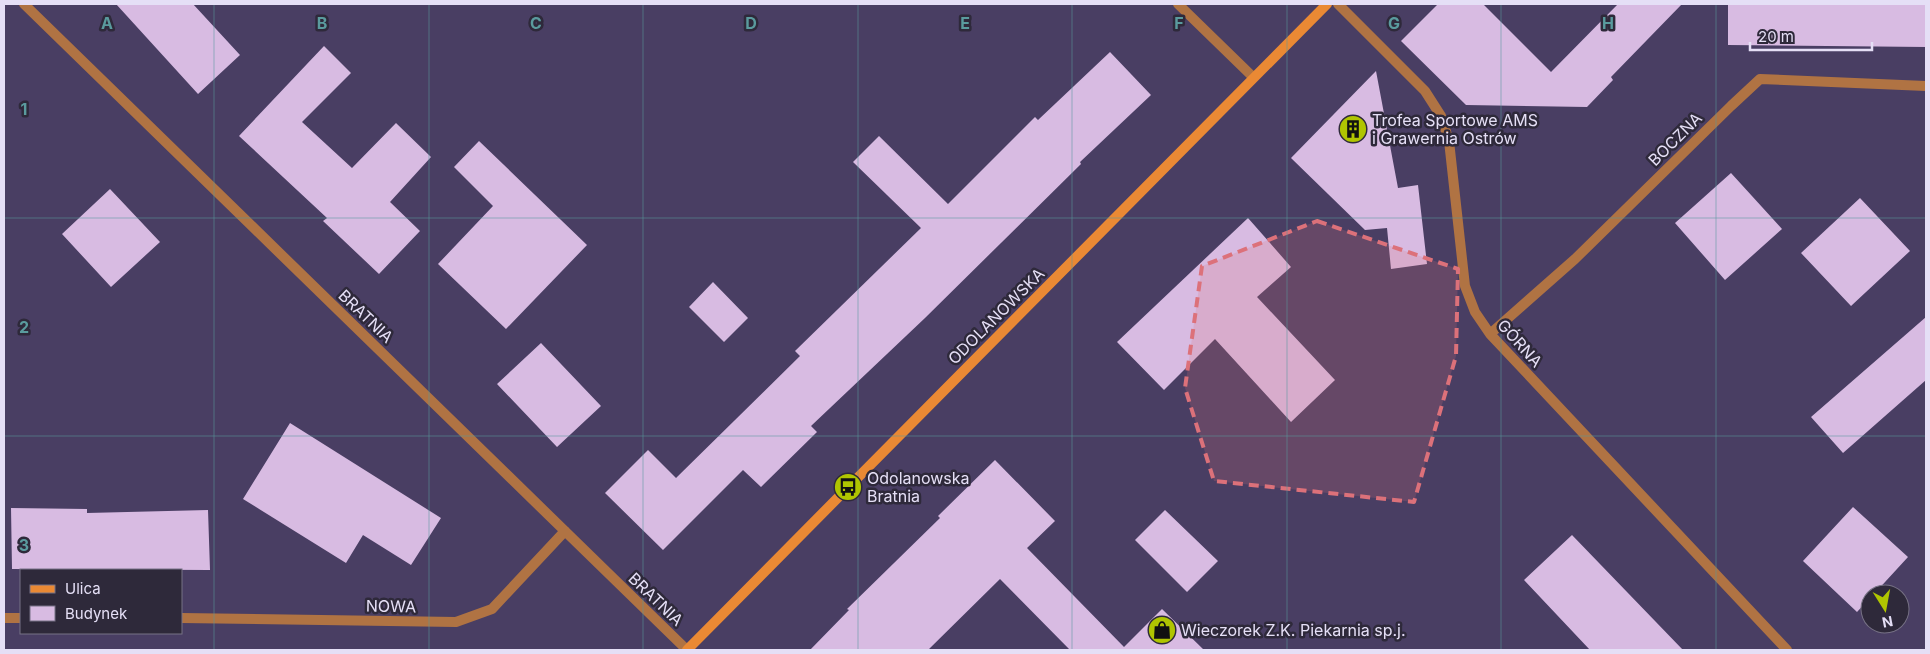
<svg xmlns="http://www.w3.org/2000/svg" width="1930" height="654" font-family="Inter,sans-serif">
	<rect width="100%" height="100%" fill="#493e63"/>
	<path fill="#d8bbe2" d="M 116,4 L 193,4 L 240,55 L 198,94 Z
		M 1438,4 L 1483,4 L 1551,72 L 1618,4 L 1682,4 L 1611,77 L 1613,80 L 1587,107 L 1466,105 L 1401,41 Z
		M 1728,4 L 1926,4 L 1926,47 L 1728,45 Z
		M 324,46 L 351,73 L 302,122 L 352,168 L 396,123 L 431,157 L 390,202 L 420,231 L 379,274 L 323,221 L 327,218 L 239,136 Z
		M 1110,52 L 1151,95 L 1080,162 L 1081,164 L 925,318 L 811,426 L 817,432 L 761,487 L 743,470 L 663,550 L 605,493 L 648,450 L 676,478 L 800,356 L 795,351 L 921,228 L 853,162 L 879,136 L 948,204 L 1035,117 L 1038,120 Z
		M 1376,71 L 1398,188 L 1418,185 L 1427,264 L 1391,269 L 1387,228 L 1365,230 L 1291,158 Z
		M 479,141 L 587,245 L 506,329 L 438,264 L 493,206 L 454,167 Z
		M 1731,173 L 1782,229 L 1725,280 L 1675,223 Z
		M 110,189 L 160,242 L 111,287 L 62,234 Z
		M 1860,198 L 1910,251 L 1851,306 L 1801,253 Z
		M 1248,218 L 1291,267 L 1257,297 L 1335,380 L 1291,422 L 1215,339 L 1164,390 L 1117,342 Z
		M 713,282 L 748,318 L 724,342 L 689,307 Z
		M 1926,317 L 1926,380 L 1843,453 L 1811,417 Z
		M 541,343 L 601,406 L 557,447 L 497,384 Z
		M 290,423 L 441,518 L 411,565 L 363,535 L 346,563 L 243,499 Z
		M 995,460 L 1055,521 L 1027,548 L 1124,647 L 1162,609 L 1204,650 L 1070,650 L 1000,579 L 928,650 L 810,650 L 849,610 L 847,609 L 940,518 L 938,516 Z
		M 1853,507 L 1908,557 L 1874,594 L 1870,594 L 1870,598 L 1857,612 L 1803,561 Z
		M 11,508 L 87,509 L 87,513 L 208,510 L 210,570 L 12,569 Z
		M 1165,510 L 1218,561 L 1187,592 L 1135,540 Z
		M 1572,535 L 1683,650 L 1590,650 L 1524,580 Z"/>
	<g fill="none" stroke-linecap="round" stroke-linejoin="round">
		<path stroke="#b07343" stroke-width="10" d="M 24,4 L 687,650
			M 1178,4 L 1253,77
			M 1338,4 L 1425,91 L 1441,116 L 1449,141 L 1465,286 L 1475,312 L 1490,334 L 1787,650
			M 1490,334 L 1575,259 L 1731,106 L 1760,79 L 1926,86
			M 4,618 L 21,618
			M 181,618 L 456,622 L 492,609 L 565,531"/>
		<path stroke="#ea8934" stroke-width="10" d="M 687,650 L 1327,4"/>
	</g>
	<path fill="#dc717a" fill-opacity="0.2" stroke="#dc717a" stroke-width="4" stroke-dasharray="10 6" stroke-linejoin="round" d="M 1317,221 L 1458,269 L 1456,356 L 1414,502 L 1214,481 L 1185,388 L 1202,266 Z"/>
	<path fill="none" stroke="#5a9b9e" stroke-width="1" stroke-opacity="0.55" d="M 214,4 L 214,650M 429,4 L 429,650M 643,4 L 643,650M 858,4 L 858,650M 1072,4 L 1072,650M 1287,4 L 1287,650M 1501,4 L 1501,650M 1716,4 L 1716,650M 4,218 L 1926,218M 4,436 L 1926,436"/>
	<defs>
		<symbol id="building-disc" viewBox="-11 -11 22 22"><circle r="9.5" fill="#b0c501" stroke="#2e293a"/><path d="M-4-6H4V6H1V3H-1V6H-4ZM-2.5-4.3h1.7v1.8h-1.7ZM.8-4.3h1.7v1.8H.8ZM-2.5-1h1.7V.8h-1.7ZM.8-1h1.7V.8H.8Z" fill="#111"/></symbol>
		<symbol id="bus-disc" viewBox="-11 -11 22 22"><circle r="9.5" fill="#b0c501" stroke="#2e293a"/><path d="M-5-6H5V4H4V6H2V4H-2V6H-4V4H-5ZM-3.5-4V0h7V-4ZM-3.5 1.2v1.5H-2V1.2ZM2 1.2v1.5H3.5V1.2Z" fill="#111"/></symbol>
		<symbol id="shop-disc" viewBox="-11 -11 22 22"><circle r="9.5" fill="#b0c501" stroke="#2e293a"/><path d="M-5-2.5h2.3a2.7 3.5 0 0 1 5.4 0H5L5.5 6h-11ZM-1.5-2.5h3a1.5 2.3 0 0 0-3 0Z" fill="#111"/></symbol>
	</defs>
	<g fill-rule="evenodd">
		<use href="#building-disc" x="1337" y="113" width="32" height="32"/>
		<use href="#bus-disc" x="832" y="471" width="32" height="32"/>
		<use href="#shop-disc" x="1146" y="614" width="32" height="32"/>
	</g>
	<g text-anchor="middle" stroke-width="5" stroke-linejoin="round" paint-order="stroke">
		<g font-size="16" fill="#e5dff6" stroke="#2e293a" text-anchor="start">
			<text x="1372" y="126">Trofea Sportowe AMS<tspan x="1372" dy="18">i Grawernia Ostrów</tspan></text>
			<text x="867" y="484">Odolanowska<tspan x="867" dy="18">Bratnia</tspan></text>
			<text x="1181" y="636">Wieczorek Z.K. Piekarnia sp.j.</text>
		</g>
		<g font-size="16" fill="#e5dff6" stroke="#2e293a">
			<text transform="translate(1675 139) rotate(-45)" y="6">BOCZNA</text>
			<text transform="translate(366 316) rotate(44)" y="6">BRATNIA</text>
			<text transform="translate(996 316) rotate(-45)" y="6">ODOLANOWSKA</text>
			<text transform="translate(1520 343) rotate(48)" y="6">GÓRNA</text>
			<text transform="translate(656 599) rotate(44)" y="6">BRATNIA</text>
			<text transform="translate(391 606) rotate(1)" y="6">NOWA</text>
		</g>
	</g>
	<g font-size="16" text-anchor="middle" font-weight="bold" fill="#5a9b9e" stroke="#2e293a" stroke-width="5" stroke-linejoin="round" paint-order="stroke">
		<text x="107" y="29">A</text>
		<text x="322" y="29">B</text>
		<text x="536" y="29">C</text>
		<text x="751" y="29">D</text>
		<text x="965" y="29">E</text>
		<text x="1179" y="29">F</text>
		<text x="1394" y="29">G</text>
		<text x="1608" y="29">H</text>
		<text x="24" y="115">1</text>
		<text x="24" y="333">2</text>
		<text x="24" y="551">3</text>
	</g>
	<rect width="1930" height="654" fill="none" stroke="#e5dff6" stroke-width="10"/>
	<rect x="20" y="569" width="162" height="65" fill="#2e293a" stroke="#777285"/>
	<rect x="30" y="585" width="25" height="8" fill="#ea8934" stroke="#777285"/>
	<text x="65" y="594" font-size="15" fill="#e5dff6">Ulica</text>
	<rect x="30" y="606" width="25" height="15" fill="#d8bbe2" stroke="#777285"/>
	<text x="65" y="619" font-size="15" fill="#e5dff6">Budynek</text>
	<g transform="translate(1885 609) rotate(169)"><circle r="24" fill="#2e293a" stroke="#777285"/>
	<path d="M0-4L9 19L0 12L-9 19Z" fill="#b0c501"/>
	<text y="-8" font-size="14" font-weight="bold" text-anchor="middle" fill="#e5dff6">N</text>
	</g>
	<path d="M1750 42v8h122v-8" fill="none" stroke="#e5dff6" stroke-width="2.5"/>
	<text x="1758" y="42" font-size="15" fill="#e5dff6" stroke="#2e293a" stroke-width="4" paint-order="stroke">20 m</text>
</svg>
